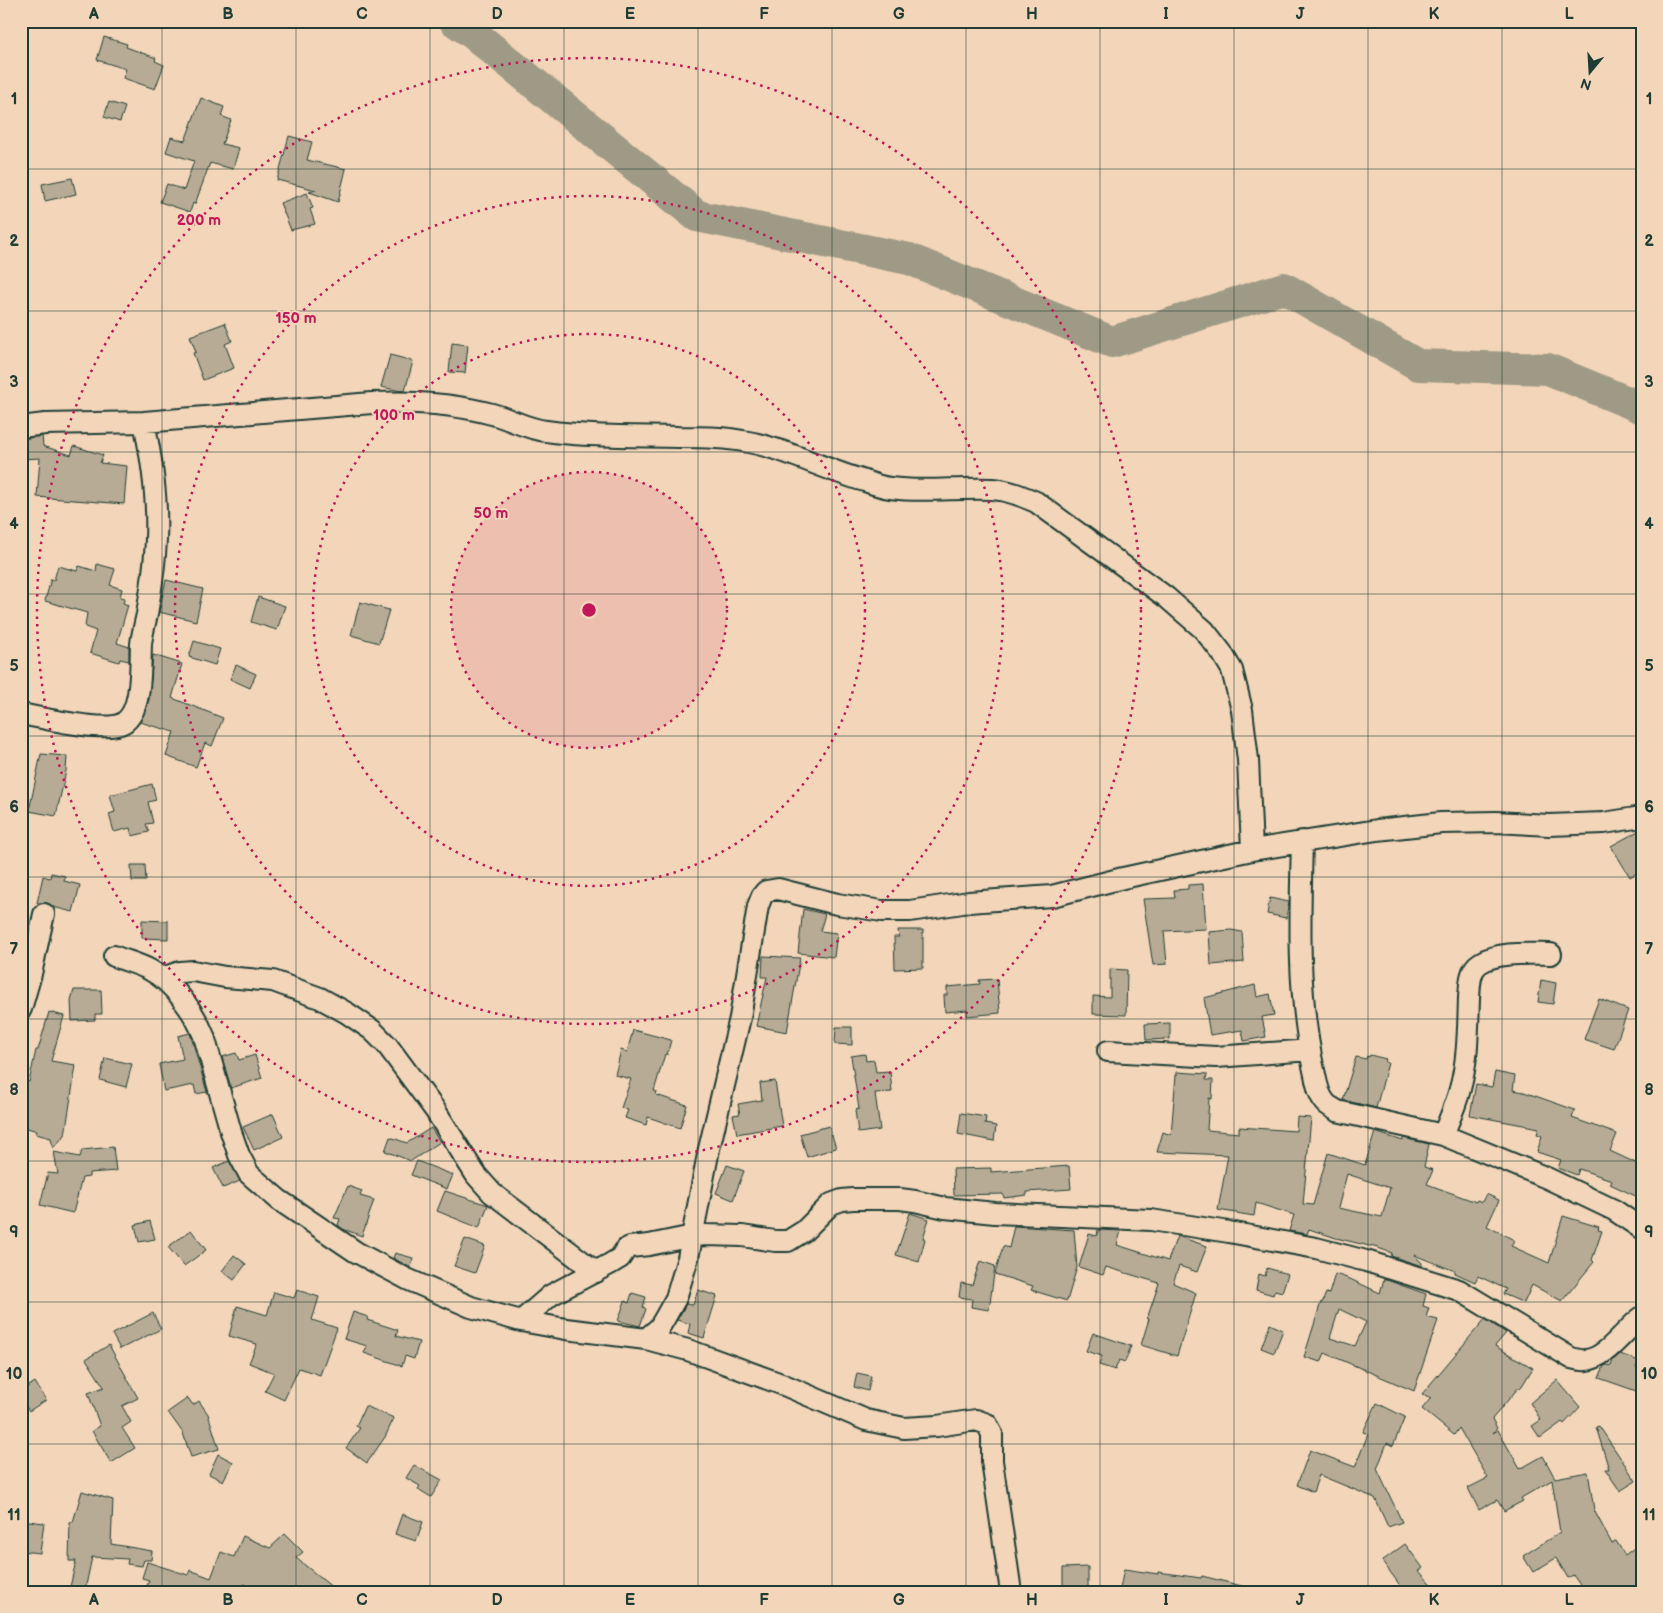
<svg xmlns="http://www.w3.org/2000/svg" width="1663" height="1613" font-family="'Balsamiq Sans',sans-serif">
	<rect width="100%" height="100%" fill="#f3d6ba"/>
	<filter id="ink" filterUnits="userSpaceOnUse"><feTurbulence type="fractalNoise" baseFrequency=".02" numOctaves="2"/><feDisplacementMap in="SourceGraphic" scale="10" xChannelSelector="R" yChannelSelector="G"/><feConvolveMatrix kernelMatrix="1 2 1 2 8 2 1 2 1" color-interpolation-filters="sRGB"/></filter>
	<g filter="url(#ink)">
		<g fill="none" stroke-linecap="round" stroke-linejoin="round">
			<path stroke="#9f9a85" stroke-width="32" d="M 455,21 L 475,35 L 697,216 L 909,259 L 1112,342 L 1284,288 L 1418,365 L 1548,369 L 1642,408"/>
		</g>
		<path fill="#b8ab95" stroke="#1f3d34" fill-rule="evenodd" d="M 104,37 L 127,44 L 126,47 L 156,58 L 155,61 L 164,65 L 155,89 L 123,78 L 126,69 L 97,60 Z
			M 201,98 L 224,107 L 221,116 L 231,120 L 222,144 L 239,148 L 233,169 L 210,163 L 195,204 L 193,203 L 190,212 L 160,202 L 167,184 L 184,190 L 194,161 L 166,152 L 171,137 L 185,141 Z
			M 109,102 L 125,107 L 120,122 L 104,117 Z
			M 289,136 L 312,142 L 307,160 L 346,169 L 338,202 L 309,192 L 316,190 L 277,180 Z
			M 72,178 L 76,194 L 45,201 L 42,184 Z
			M 307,193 L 313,208 L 310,209 L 315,224 L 291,230 L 280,203 Z
			M 225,323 L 232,341 L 225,344 L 234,368 L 203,380 L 193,353 L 196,352 L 190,336 Z
			M 452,343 L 468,345 L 465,373 L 449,372 Z
			M 390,355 L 413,361 L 405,391 L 396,390 L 381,387 Z
			M 42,436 L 43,446 L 71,455 L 74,446 L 103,455 L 100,463 L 127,466 L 124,504 L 37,497 L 40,458 L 21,459 L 21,439 Z
			M 97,564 L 115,569 L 110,585 L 122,589 L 120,597 L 125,598 L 123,603 L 128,605 L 117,643 L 129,647 L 129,661 L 120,659 L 119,662 L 90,653 L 96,631 L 85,627 L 87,613 L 45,601 L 51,579 L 54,580 L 58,566 L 77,571 L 79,566 L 96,571 Z
			M 166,580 L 203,589 L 196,621 L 159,612 Z
			M 258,597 L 285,606 L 277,630 L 251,622 Z
			M 360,602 L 389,610 L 379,643 L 351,635 Z
			M 194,641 L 220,649 L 215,665 L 189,657 Z
			M 153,655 L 182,664 L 172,698 L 223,718 L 212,746 L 205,743 L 196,767 L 166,756 L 174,732 L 140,722 L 149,700 Z
			M 236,665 L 256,674 L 250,688 L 230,679 Z
			M 41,754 L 67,756 L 66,771 L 56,816 L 29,811 Z
			M 152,784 L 156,800 L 148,802 L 153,823 L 146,824 L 149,832 L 132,836 L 130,828 L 114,832 L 109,814 L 115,812 L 110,795 Z
			M 1642,829 L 1642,870 L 1630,877 L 1611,846 Z
			M 131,865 L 145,865 L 146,881 L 132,881 Z
			M 51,873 L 65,876 L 64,881 L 80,885 L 73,912 L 53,907 L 47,903 L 37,903 L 43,876 L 50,878 Z
			M 1203,884 L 1206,929 L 1164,931 L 1167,964 L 1153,965 L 1143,899 L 1175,898 L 1174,890 L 1188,889 L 1188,885 Z
			M 1270,898 L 1289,902 L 1286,918 L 1267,914 Z
			M 803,909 L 825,914 L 820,931 L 837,933 L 834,957 L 798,953 Z
			M 142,920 L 168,921 L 168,939 L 142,938 Z
			M 898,930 L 923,930 L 923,968 L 895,969 L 894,937 L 899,937 Z
			M 1231,930 L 1242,932 L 1244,962 L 1211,965 L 1209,932 Z
			M 763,956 L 800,958 L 787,1032 L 756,1026 L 767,977 L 762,977 Z
			M 1110,969 L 1127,970 L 1126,1015 L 1093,1014 L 1093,996 L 1110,997 Z
			M 997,979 L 1000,1013 L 967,1016 L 967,1010 L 945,1012 L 944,995 L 947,995 L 947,987 L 980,984 L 979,980 Z
			M 1541,980 L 1556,983 L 1553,1004 L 1538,1002 Z
			M 1255,985 L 1257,997 L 1270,994 L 1274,1015 L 1262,1017 L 1266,1037 L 1244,1041 L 1242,1030 L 1210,1035 L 1204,998 Z
			M 74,990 L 101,990 L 102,1014 L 95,1014 L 95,1020 L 72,1021 L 71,1000 Z
			M 1599,999 L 1628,1010 L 1614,1049 L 1584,1039 Z
			M 49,1012 L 64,1016 L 51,1061 L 76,1065 L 65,1135 L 53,1148 L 51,1138 L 36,1134 L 37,1131 L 21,1126 L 21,1079 L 29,1082 L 36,1050 L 38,1050 Z
			M 1170,1023 L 1170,1039 L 1146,1040 L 1145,1024 Z
			M 836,1027 L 852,1027 L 852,1045 L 835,1044 Z
			M 633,1030 L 671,1040 L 667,1055 L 665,1054 L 654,1091 L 657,1092 L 656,1095 L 687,1105 L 680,1128 L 648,1117 L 646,1125 L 625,1118 L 628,1110 L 621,1108 L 631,1079 L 615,1075 L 621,1050 L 627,1052 Z
			M 190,1033 L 207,1092 L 196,1094 L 194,1085 L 164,1091 L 159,1064 L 183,1059 L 178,1036 Z
			M 236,1053 L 239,1060 L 255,1055 L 262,1078 L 231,1088 L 222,1057 Z
			M 865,1054 L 866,1061 L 874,1060 L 876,1072 L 890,1071 L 892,1092 L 875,1093 L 880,1130 L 858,1133 L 855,1110 L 859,1109 L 851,1056 Z
			M 1370,1055 L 1386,1059 L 1385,1062 L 1388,1063 L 1376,1108 L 1343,1100 L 1356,1057 L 1366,1059 L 1367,1056 L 1369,1057 Z
			M 105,1058 L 132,1064 L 126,1087 L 100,1080 Z
			M 1177,1072 L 1207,1074 L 1206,1080 L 1213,1080 L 1212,1099 L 1209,1098 L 1207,1130 L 1239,1133 L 1239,1127 L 1296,1131 L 1297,1117 L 1311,1118 L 1303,1204 L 1313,1205 L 1328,1153 L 1365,1165 L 1375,1132 L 1403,1141 L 1403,1138 L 1429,1144 L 1424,1167 L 1433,1170 L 1427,1184 L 1476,1202 L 1477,1200 L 1482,1202 L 1486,1194 L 1499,1200 L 1487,1226 L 1514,1240 L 1511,1246 L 1549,1263 L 1563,1216 L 1599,1227 L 1598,1230 L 1602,1231 L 1592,1260 L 1594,1262 L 1562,1301 L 1532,1285 L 1524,1303 L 1503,1294 L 1506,1289 L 1478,1276 L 1475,1282 L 1455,1273 L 1455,1271 L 1414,1255 L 1422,1263 L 1422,1266 L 1391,1256 L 1392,1253 L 1378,1248 L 1336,1238 L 1309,1229 L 1307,1234 L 1289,1231 L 1294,1215 L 1256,1203 L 1254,1216 L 1218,1210 L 1228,1155 L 1157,1152 L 1163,1132 L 1171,1135 L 1176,1075 L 1177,1075 ZM 1347,1174 L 1390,1188 L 1382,1217 L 1338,1208 Z
			M 1495,1072 L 1515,1076 L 1513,1090 L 1524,1092 L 1575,1110 L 1572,1118 L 1617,1134 L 1610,1151 L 1642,1166 L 1642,1199 L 1610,1184 L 1612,1180 L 1579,1169 L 1577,1175 L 1558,1168 L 1561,1160 L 1537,1152 L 1542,1136 L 1537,1134 L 1539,1128 L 1470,1115 L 1476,1084 L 1492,1087 Z
			M 775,1081 L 782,1126 L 737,1134 L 733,1115 L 740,1114 L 738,1104 L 762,1100 L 760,1083 Z
			M 961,1113 L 986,1117 L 985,1124 L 996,1126 L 994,1141 L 958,1134 Z
			M 273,1114 L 283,1137 L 254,1150 L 243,1127 Z
			M 829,1126 L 836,1148 L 807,1157 L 800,1134 Z
			M 431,1128 L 440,1142 L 411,1161 L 385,1151 L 390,1137 L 407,1143 Z
			M 113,1147 L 116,1171 L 89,1173 L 89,1177 L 82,1178 L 73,1213 L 40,1205 L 48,1173 L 58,1174 L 54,1152 L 80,1157 L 82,1150 Z
			M 229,1161 L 240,1181 L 223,1188 L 213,1168 Z
			M 417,1161 L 453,1175 L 447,1189 L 411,1175 Z
			M 727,1165 L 744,1171 L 733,1200 L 716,1193 Z
			M 1069,1166 L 1071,1189 L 1027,1192 L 1027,1195 L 1004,1198 L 1003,1194 L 954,1195 L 953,1169 L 991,1168 L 991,1172 Z
			M 348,1186 L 362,1191 L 360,1196 L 374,1200 L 362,1236 L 343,1229 L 338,1225 L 340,1219 L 334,1218 Z
			M 445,1191 L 488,1205 L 479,1228 L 437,1211 Z
			M 910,1213 L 929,1219 L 923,1238 L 925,1239 L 919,1262 L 896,1255 Z
			M 150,1221 L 155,1239 L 139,1242 L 135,1225 Z
			M 1014,1226 L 1074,1230 L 1077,1267 L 1067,1301 L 1031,1290 L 1033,1286 L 995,1274 L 1003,1246 L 1009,1248 Z
			M 191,1230 L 206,1250 L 184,1266 L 168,1247 Z
			M 1098,1230 L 1121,1231 L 1117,1245 L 1168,1261 L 1177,1236 L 1207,1246 L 1197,1272 L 1179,1266 L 1173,1283 L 1196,1293 L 1177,1356 L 1141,1345 L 1149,1319 L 1147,1319 L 1159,1283 L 1106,1267 L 1103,1275 L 1079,1267 L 1089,1234 L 1097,1236 Z
			M 465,1239 L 485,1246 L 475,1273 L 454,1266 Z
			M 395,1253 L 413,1258 L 411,1268 L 393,1258 Z
			M 234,1255 L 246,1264 L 234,1280 L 222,1271 Z
			M 980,1261 L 995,1266 L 989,1310 L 971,1307 L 972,1299 L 959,1297 L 961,1283 L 972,1285 Z
			M 1267,1268 L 1288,1274 L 1282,1292 L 1275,1290 L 1273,1295 L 1256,1290 L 1259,1274 L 1265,1276 Z
			M 1335,1274 L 1350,1279 L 1380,1293 L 1384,1279 L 1426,1294 L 1423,1306 L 1429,1308 L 1426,1317 L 1438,1320 L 1414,1391 L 1325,1353 L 1321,1362 L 1304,1357 L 1321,1302 L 1322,1303 L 1326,1293 L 1329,1294 ZM 1339,1309 L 1366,1322 L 1355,1346 L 1330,1338 Z
			M 297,1290 L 319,1297 L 312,1320 L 337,1328 L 320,1375 L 299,1368 L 284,1400 L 265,1391 L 274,1373 L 249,1363 L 257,1344 L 229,1336 L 237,1306 L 267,1315 L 274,1292 L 294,1298 Z
			M 698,1290 L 717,1296 L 704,1338 L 688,1333 L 690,1324 L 677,1320 L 686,1304 L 693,1305 Z
			M 632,1293 L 646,1297 L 643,1307 L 646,1309 L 640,1326 L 618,1321 L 625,1301 L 629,1303 Z
			M 353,1312 L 368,1317 L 367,1320 L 398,1330 L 396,1336 L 419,1342 L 414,1359 L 405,1356 L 402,1366 L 364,1353 L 367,1346 L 344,1339 Z
			M 153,1313 L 161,1329 L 120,1349 L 112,1334 Z
			M 1485,1319 L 1506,1333 L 1495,1346 L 1533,1368 L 1520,1389 L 1519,1387 L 1492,1419 L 1497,1428 L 1493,1433 L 1498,1430 L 1520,1469 L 1543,1456 L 1555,1478 L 1588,1472 L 1594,1510 L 1612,1544 L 1616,1541 L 1625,1555 L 1642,1542 L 1642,1588 L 1637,1592 L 1585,1592 L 1573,1575 L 1568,1578 L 1556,1558 L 1533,1572 L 1523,1556 L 1560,1532 L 1552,1480 L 1521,1498 L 1523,1501 L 1504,1511 L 1497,1500 L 1479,1510 L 1468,1488 L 1488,1478 L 1459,1428 L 1454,1435 L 1422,1409 L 1431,1398 L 1422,1394 Z
			M 1270,1324 L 1283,1330 L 1274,1353 L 1261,1348 Z
			M 1093,1333 L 1131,1346 L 1125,1362 L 1119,1360 L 1115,1370 L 1099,1365 L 1102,1356 L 1086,1351 Z
			M 109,1345 L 138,1398 L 122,1406 L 131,1422 L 122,1428 L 135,1448 L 111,1463 L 92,1431 L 100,1426 L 88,1393 L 104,1387 L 86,1359 Z
			M 1620,1354 L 1639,1361 L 1636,1368 L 1642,1370 L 1642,1393 L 1599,1378 L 1604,1366 L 1607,1365 L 1611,1366 L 1613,1360 Z
			M 857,1373 L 871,1376 L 868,1391 L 854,1387 Z
			M 1557,1380 L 1580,1407 L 1564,1424 L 1562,1422 L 1540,1438 L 1532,1426 L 1541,1420 L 1530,1403 Z
			M 35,1382 L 46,1400 L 29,1411 L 21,1399 L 21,1391 Z
			M 188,1398 L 193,1405 L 199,1401 L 208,1414 L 219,1449 L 191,1457 L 183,1433 L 168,1412 Z
			M 1377,1403 L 1405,1417 L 1393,1446 L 1387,1443 L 1377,1469 L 1402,1522 L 1388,1527 L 1375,1498 L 1319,1475 L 1313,1492 L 1297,1485 L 1310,1450 L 1355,1467 L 1368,1434 L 1363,1432 Z
			M 365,1406 L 394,1418 L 385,1437 L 367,1463 L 346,1448 L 360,1428 L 356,1426 Z
			M 1599,1426 L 1636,1481 L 1620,1491 L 1605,1469 L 1609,1469 L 1596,1427 Z
			M 218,1454 L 233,1462 L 223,1481 L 209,1474 Z
			M 414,1465 L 442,1480 L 431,1497 L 418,1489 L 420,1486 L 406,1478 Z
			M 82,1491 L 113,1500 L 111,1544 L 152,1551 L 151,1560 L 144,1560 L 142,1566 L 127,1564 L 128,1559 L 92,1557 L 85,1590 L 70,1587 L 76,1561 L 69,1561 L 70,1522 L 73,1522 Z
			M 402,1514 L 423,1522 L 416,1541 L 395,1534 Z
			M 21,1520 L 44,1523 L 40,1553 L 21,1551 Z
			M 285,1534 L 303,1552 L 296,1558 L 338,1592 L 267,1592 L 244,1584 L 242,1592 L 145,1592 L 149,1580 L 142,1578 L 147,1562 L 188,1575 L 190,1570 L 211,1578 L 221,1552 L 234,1557 L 243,1536 L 270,1548 Z
			M 1405,1544 L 1423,1568 L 1419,1571 L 1438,1592 L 1405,1592 L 1382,1561 Z
			M 1088,1567 L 1088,1592 L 1071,1592 L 1071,1586 L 1063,1586 L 1063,1568 Z
			M 1124,1569 L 1158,1574 L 1158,1572 L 1201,1578 L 1202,1576 L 1242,1586 L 1241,1592 L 1128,1592 L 1129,1590 L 1120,1589 Z"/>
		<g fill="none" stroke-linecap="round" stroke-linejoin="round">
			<defs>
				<path id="minor" d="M 21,427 L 45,424 L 144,422 L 372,403 C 414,401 452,403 492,414 C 511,419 527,429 546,431 C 590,437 634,436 678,437 C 700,437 722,437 743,441 C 782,447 825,470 865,481 C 873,484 882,487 890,488 C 925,493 958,487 992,489 C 1008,490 1022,496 1036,502 L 1166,597 L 1204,630 L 1222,653 L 1232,670 L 1242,710 L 1248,760 L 1252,850
					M 21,714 C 42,718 106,733 123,723 C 143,711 140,665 141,644 C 142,634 145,624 147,614 C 151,590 155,564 156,539 C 158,499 152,460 144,422
					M 1302,841 C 1300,918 1297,990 1313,1066 C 1316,1077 1317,1093 1325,1102 C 1327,1106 1334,1108 1337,1111 L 1443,1135 L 1547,1178 L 1614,1210 L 1642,1229
					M 114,956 C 126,961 139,964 150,970 C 173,982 195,1013 204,1036 L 231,1132 L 239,1155 L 249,1174 L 279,1200 L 356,1252 L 407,1279 L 471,1307 L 521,1321 L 566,1329 L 646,1339 L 688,1350 L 784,1385 L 866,1420 L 904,1428 L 937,1426 L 976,1420 L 987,1424 L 992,1434 L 992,1461 L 1011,1592
					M 162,978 L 180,972 L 193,971 L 225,977 L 273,981 L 320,998 L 347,1013 L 372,1030 L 387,1045 L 435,1110 L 476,1175 L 492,1193 L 596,1272
					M 21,1009 L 31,974 L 44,914
					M 1108,1051 L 1216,1057 L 1310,1050
					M 1443,1135 C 1449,1120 1456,1105 1460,1089 C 1468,1060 1468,1028 1469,998 C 1470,986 1469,970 1480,963 C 1498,951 1531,954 1551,954
					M 521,1321 L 551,1295 L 610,1264 L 620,1258 L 626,1249 L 630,1247 L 649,1245 L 688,1237 L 705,1235 L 742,1236 L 775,1241 L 788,1241 L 804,1231 L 831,1204 L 842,1200 L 853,1199 L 900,1199 L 915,1201 L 945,1208 L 995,1213 L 1151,1220 L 1229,1232 L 1316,1248 L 1366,1261 L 1459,1290 L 1571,1358 C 1576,1359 1582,1361 1586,1360 C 1607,1358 1625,1329 1642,1317
					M 646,1339 L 659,1328 L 666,1316 L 676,1298 L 688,1258 L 709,1149 L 740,1018 L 758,906 L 762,896 L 766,891 L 778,889 L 837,904 L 882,911 L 910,911 L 969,902 L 1052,896 L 1123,878 L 1252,850 L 1377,830 L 1441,823 L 1496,822 L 1549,825 L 1604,823 L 1642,817"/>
			</defs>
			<use href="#minor" stroke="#1f3d34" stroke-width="24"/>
			<use href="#minor" stroke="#f3d6ba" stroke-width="20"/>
		</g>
	</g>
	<path fill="none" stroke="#1f3d34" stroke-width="1" stroke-opacity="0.55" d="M 162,21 L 162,1592M 296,21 L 296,1592M 430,21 L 430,1592M 564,21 L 564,1592M 698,21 L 698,1592M 832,21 L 832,1592M 966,21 L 966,1592M 1100,21 L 1100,1592M 1234,21 L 1234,1592M 1368,21 L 1368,1592M 1502,21 L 1502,1592M 21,169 L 1642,169M 21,311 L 1642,311M 21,452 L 1642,452M 21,594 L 1642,594M 21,736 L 1642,736M 21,877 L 1642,877M 21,1019 L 1642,1019M 21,1161 L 1642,1161M 21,1302 L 1642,1302M 21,1444 L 1642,1444"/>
	<circle cx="589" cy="610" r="138" fill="#c2185b" fill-opacity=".12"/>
	<g fill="none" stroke="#c2185b" stroke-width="2.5" stroke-dasharray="2.5 5">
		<circle cx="589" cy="610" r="138"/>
		<circle cx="589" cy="610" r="276"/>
		<circle cx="589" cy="610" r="414"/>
		<circle cx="589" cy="610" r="552"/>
	</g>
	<circle cx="589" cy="610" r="8" fill="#c2185b" stroke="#f3d6ba" stroke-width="2.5"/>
	<g font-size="15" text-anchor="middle" font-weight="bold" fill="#c2185b" stroke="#f3d6ba" stroke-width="4" stroke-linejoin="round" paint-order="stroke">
		<text x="199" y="225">200 m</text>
		<text x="296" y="323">150 m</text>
		<text x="394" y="420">100 m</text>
		<text x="491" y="518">50 m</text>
	</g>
	<rect width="1663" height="1613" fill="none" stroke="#f3d6ba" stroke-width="55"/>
	<g transform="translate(1590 72) rotate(198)" stroke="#f3d6ba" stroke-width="4" paint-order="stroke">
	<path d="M0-4L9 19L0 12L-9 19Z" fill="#1f3d34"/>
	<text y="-8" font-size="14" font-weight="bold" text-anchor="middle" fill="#1f3d34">N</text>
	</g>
	<rect x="28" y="28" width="1608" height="1558" fill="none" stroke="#1f3d34" stroke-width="2"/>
	<g font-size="16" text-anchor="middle" font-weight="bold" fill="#1f3d34">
		<text x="94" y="19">A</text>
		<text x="228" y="19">B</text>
		<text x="362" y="19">C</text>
		<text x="497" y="19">D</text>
		<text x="630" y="19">E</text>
		<text x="764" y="19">F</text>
		<text x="899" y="19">G</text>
		<text x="1032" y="19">H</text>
		<text x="1166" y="19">I</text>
		<text x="1300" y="19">J</text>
		<text x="1434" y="19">K</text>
		<text x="1569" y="19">L</text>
		<text x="14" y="104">1</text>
		<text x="1649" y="104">1</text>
		<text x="14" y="246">2</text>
		<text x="1649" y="246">2</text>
		<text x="14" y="387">3</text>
		<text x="1649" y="387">3</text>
		<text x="14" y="529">4</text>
		<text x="1649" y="529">4</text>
		<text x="14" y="671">5</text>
		<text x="1649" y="671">5</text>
		<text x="14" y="812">6</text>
		<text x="1649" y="812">6</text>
		<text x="14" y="954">7</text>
		<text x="1649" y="954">7</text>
		<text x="14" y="1095">8</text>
		<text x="1649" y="1095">8</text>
		<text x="14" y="1237">9</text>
		<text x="1649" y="1237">9</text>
		<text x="14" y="1379">10</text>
		<text x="1649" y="1379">10</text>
		<text x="14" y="1520">11</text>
		<text x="1649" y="1520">11</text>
		<text x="94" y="1605">A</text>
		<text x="228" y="1605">B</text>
		<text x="362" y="1605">C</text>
		<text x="497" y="1605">D</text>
		<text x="630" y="1605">E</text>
		<text x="764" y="1605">F</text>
		<text x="899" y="1605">G</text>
		<text x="1032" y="1605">H</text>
		<text x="1166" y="1605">I</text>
		<text x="1300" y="1605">J</text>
		<text x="1434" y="1605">K</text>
		<text x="1569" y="1605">L</text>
	</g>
</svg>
